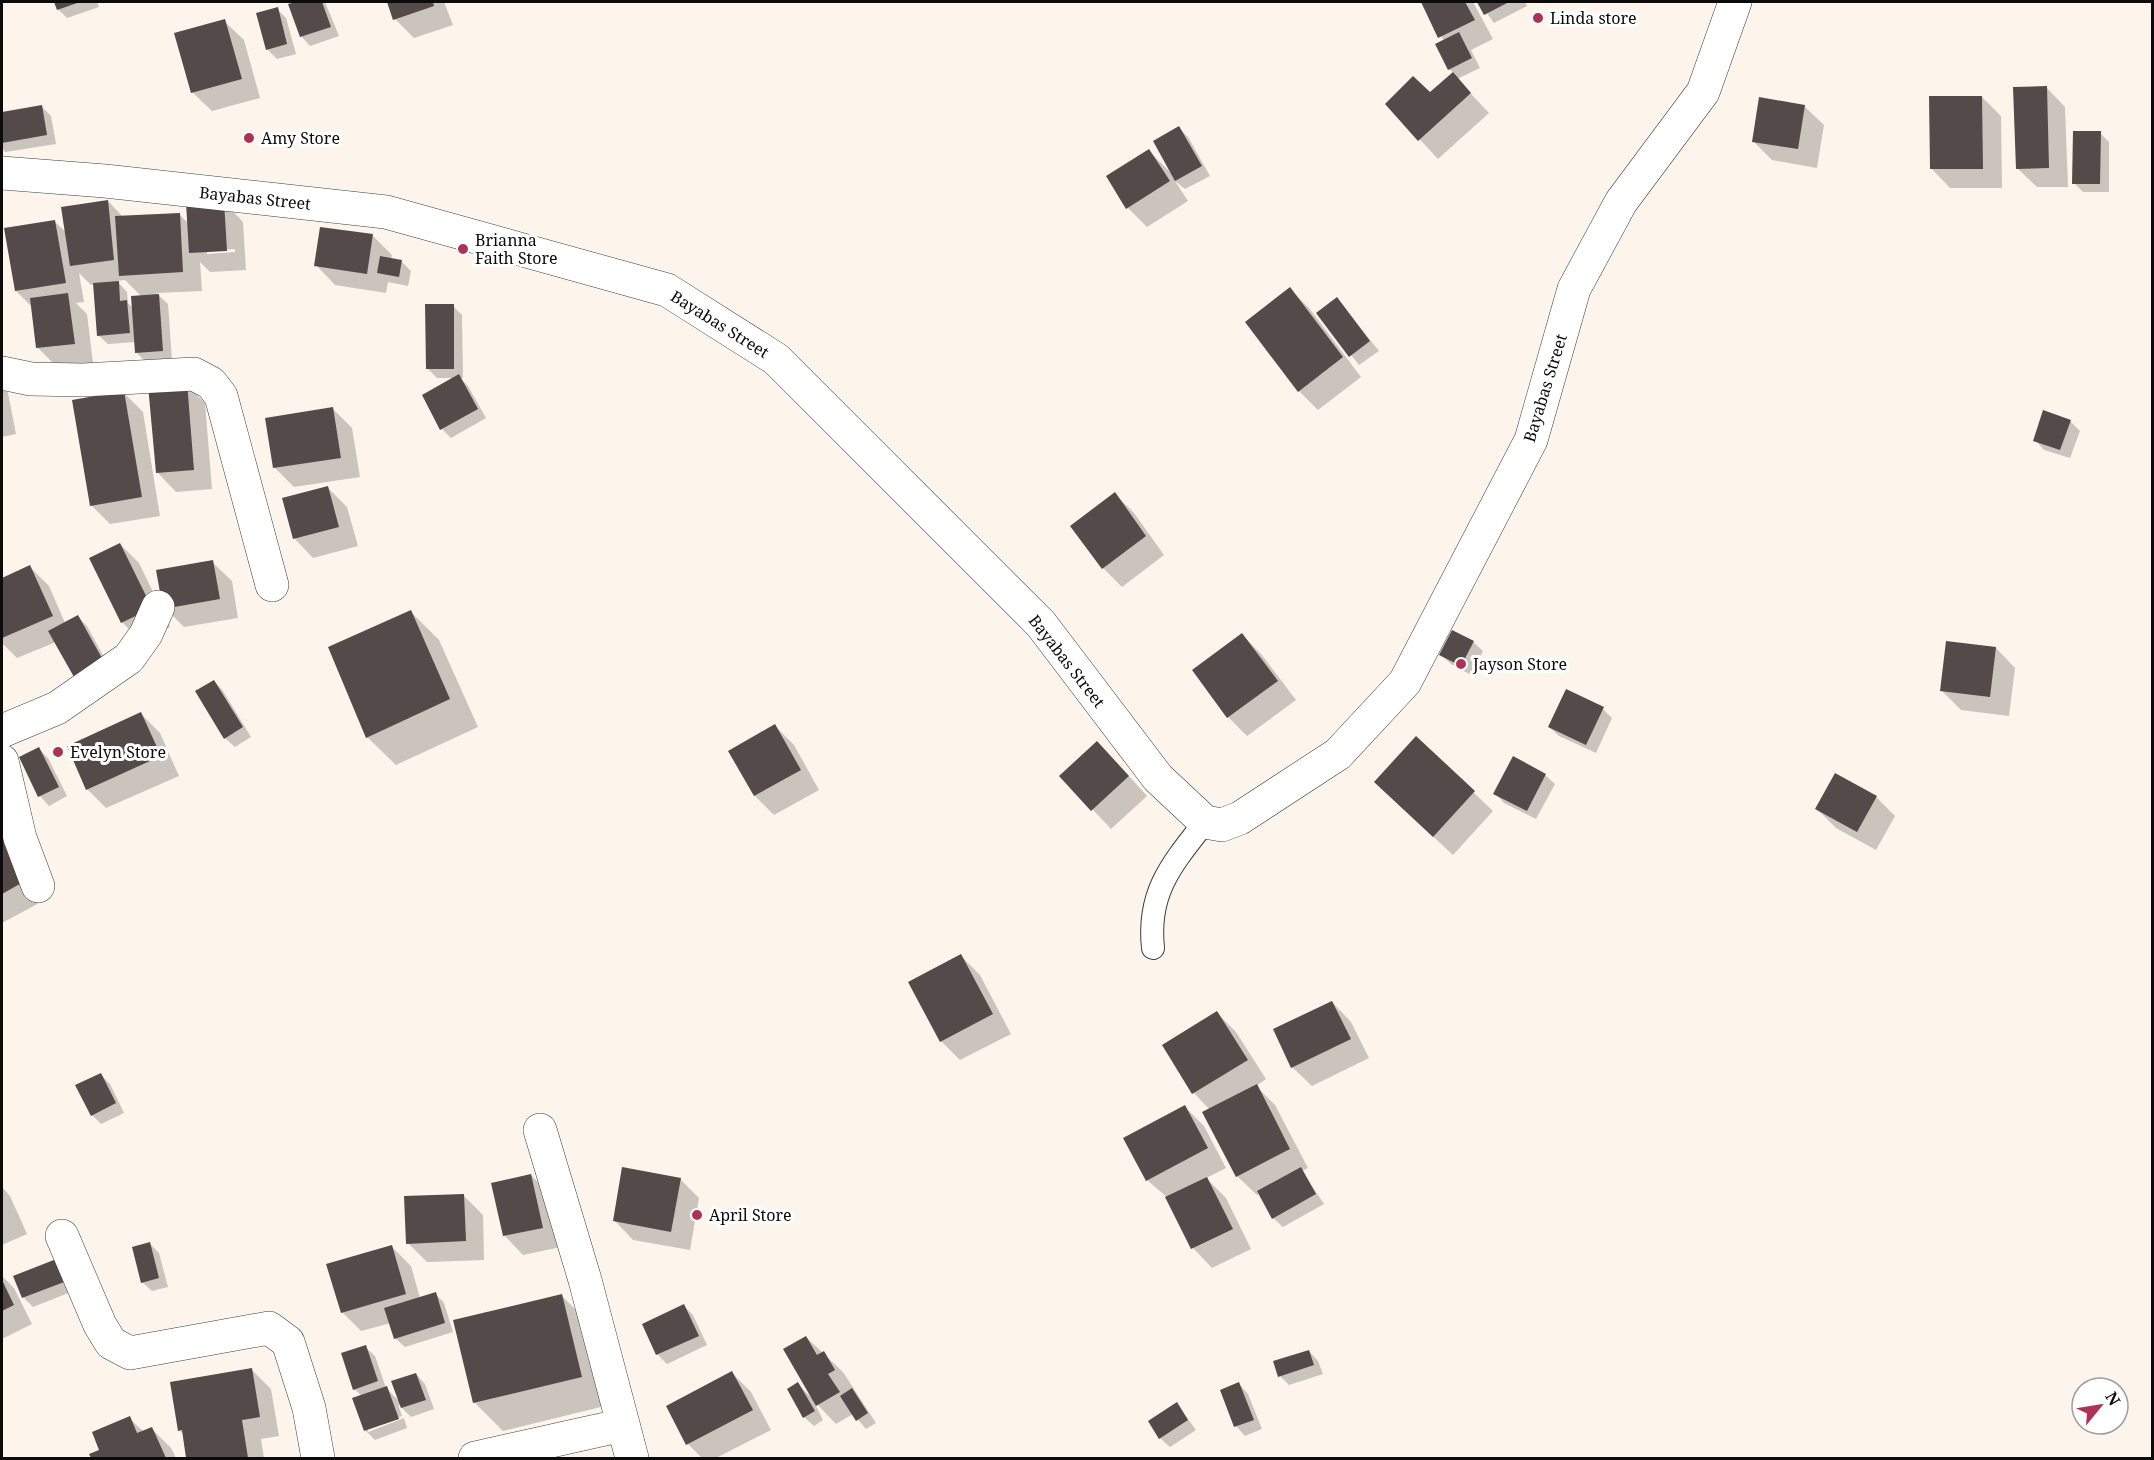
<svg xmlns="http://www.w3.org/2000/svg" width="2154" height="1460" font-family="'Noto Serif',serif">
	<rect width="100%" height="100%" fill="#fdf5ec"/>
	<path fill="#0003" fill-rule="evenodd" d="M 55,2 L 97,2 L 99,7 L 67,18 L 58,9 Z
		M 300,2 L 325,2 L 339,36 L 310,46 L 301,36 L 290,5 Z
		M 389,2 L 444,2 L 453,25 L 414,38 L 395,19 Z
		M 1422,2 L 1473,2 L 1493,39 L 1471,50 L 1480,68 L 1457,79 L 1489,113 L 1438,159 L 1387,104 L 1430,95 L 1454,73 L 1449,69 L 1444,41 Z
		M 1479,2 L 1525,2 L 1527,6 L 1494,23 Z
		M 277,9 L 286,18 L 296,54 L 277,59 L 268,50 Z
		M 224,21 L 244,40 L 260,98 L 212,111 L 192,92 Z
		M 2046,87 L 2065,107 L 2068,187 L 2037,187 L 2017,168 Z
		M 1982,97 L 2001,116 L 2002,188 L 1950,188 L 1931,168 Z
		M 1804,106 L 1824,125 L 1817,168 L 1772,160 L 1753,141 Z
		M 42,107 L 51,116 L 56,144 L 5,152 L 2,148 L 2,113 Z
		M 1179,128 L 1188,137 L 1210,176 L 1185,189 L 1175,181 L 1188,201 L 1147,227 L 1128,208 L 1149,151 L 1171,173 Z
		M 2100,133 L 2109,142 L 2109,192 L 2083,192 L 2074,183 Z
		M 108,201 L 123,217 L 179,214 L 189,224 L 224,202 L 243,222 L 246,270 L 210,272 L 200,262 L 202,291 L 156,293 L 168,304 L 172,360 L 146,362 L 137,353 L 136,342 L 108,344 L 98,335 L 95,284 L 91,285 L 79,273 L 84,302 L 76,303 L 87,314 L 93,363 L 57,367 L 38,348 L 33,308 L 16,291 L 54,221 L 67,233 ZM 235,249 L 235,252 L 207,254 L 207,251 ZM 125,280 L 142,297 L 133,308 L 128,303 L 127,292 L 117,281 Z
		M 373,236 L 392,255 L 391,260 L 402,262 L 411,271 L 408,286 L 388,282 L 386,293 L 335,285 L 316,265 Z
		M 1290,289 L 1309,308 L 1361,377 L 1318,410 L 1299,391 Z
		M 1337,299 L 1379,351 L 1359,365 L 1318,313 Z
		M 453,306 L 462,315 L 463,378 L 460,378 L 468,386 L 486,418 L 451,438 L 442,429 L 456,378 L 437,378 L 427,368 Z
		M 186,384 L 205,403 L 212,489 L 176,492 L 157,472 Z
		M 2,386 L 8,393 L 16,434 L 2,437 Z
		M 124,393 L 143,412 L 160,516 L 110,524 L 91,505 Z
		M 333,409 L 352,428 L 360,477 L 294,487 L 274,467 Z
		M 2070,421 L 2080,431 L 2070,458 L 2044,450 L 2035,440 Z
		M 328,488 L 347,507 L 358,546 L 313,558 L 294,538 Z
		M 1115,494 L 1134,513 L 1164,555 L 1122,587 L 1103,568 Z
		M 120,544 L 139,563 L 170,627 L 141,641 L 122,622 Z
		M 212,562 L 232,581 L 238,618 L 184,627 L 165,608 Z
		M 30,567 L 49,586 L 65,623 L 77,616 L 87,626 L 111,670 L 56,642 L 17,658 L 2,643 L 2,579 Z
		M 411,612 L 439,640 L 478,727 L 396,765 L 367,737 Z
		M 1242,635 L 1261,654 L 1296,700 L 1247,736 L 1228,717 L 1194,671 Z
		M 1473,642 L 1483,651 L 1471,675 L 1451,664 L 1441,655 Z
		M 1996,648 L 2015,668 L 2009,716 L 1961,710 L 1941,690 Z
		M 214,681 L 223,691 L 251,737 L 235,747 L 225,738 Z
		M 1603,709 L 1612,718 L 1596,753 L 1559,736 L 1549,727 Z
		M 141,714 L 160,733 L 179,776 L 106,808 L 87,789 Z
		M 775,726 L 794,745 L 819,790 L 774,815 L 755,796 L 730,751 Z
		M 1416,738 L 1493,811 L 1453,855 L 1395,801 Z
		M 39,749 L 48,758 L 67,796 L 49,806 L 40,796 L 21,758 Z
		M 1116,762 L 1147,796 L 1111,829 L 1061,776 Z
		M 1545,775 L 1555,784 L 1536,819 L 1504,803 L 1495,793 Z
		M 1876,797 L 1895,816 L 1876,850 L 1836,828 L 1817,809 Z
		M 2,833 L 14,846 L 43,901 L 2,923 Z
		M 961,956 L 980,975 L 1011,1034 L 960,1060 L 941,1041 Z
		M 1332,1002 L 1351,1022 L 1369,1058 L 1312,1086 L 1292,1067 Z
		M 1217,1013 L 1236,1032 L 1266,1079 L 1256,1086 L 1275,1105 L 1308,1168 L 1302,1171 L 1324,1204 L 1283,1227 L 1273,1218 L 1260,1193 L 1257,1195 L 1237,1176 L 1210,1110 L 1194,1093 L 1164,1045 Z
		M 100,1074 L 110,1084 L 124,1113 L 101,1124 L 92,1115 Z
		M 1185,1107 L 1204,1126 L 1226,1168 L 1206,1178 L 1226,1198 L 1251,1249 L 1212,1268 L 1193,1248 L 1168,1198 L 1147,1180 Z
		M 531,1175 L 550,1195 L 561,1247 L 523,1255 L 504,1235 Z
		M 680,1179 L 699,1198 L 690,1250 L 633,1240 L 614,1220 Z
		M 2,1187 L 10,1196 L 27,1234 L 2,1245 Z
		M 464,1196 L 483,1215 L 484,1260 L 427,1262 L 408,1243 Z
		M 150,1244 L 159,1253 L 168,1287 L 152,1291 L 142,1282 Z
		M 392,1247 L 411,1266 L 420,1298 L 435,1293 L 444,1303 L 453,1332 L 405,1347 L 395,1338 L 391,1323 L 361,1331 L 342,1312 Z
		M 64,1258 L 81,1288 L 33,1307 L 24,1298 L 15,1277 Z
		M 2,1276 L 14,1288 L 32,1324 L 2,1339 Z
		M 561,1295 L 590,1324 L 609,1405 L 503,1431 L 474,1402 Z
		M 684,1306 L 693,1315 L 707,1345 L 667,1364 L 658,1355 L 644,1325 Z
		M 806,1337 L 843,1372 L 876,1423 L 866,1429 L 853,1414 L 836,1424 L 813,1400 L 823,1420 L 814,1426 L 804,1417 L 798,1384 L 812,1398 Z
		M 365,1347 L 375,1356 L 386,1388 L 399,1401 L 416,1374 L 425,1384 L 434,1409 L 411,1417 L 398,1404 L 402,1416 L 368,1428 L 368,1432 L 404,1418 L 407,1428 L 375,1440 L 366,1431 L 354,1399 L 362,1396 L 354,1389 Z
		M 1309,1351 L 1318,1361 L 1323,1374 L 1289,1385 L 1280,1376 Z
		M 252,1370 L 271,1389 L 279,1436 L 261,1439 L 264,1458 L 188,1458 L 184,1435 L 179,1430 Z
		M 732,1373 L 751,1392 L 771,1430 L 716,1458 L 702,1458 L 688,1444 L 668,1407 Z
		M 1239,1384 L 1248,1394 L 1262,1429 L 1245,1436 L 1236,1426 L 1222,1391 Z
		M 1177,1404 L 1196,1430 L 1170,1447 L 1160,1438 Z
		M 129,1418 L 144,1432 L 152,1429 L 171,1448 L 176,1458 L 93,1458 L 91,1455 L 101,1451 Z"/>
	<path fill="#534a49" d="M 54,2 L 80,2 L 57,10 Z
		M 296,2 L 322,2 L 331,27 L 300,37 L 288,4 Z
		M 387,2 L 433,2 L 434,6 L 393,20 Z
		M 1421,2 L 1465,2 L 1475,20 L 1438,38 Z
		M 1477,2 L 1509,2 L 1484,15 Z
		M 278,7 L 287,44 L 266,50 L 256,13 Z
		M 225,19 L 242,79 L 191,93 L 174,33 Z
		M 1459,32 L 1472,58 L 1448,70 L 1435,44 Z
		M 1453,72 L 1471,93 L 1418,141 L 1385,104 L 1413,76 L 1430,92 Z
		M 2047,86 L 2049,168 L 2016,169 L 2013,87 Z
		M 1929,96 L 1982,96 L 1983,169 L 1930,169 Z
		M 1759,97 L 1805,105 L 1798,149 L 1752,142 Z
		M 42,105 L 47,135 L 2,143 L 2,112 Z
		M 1179,126 L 1202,166 L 1175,181 L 1153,141 Z
		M 2073,131 L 2101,131 L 2100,184 L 2072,184 Z
		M 1149,149 L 1170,181 L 1126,209 L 1106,176 Z
		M 108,200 L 114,260 L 70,266 L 61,207 Z
		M 224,201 L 227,251 L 189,253 L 186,203 Z
		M 180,213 L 183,272 L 119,276 L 115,216 Z
		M 55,220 L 66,283 L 15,291 L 4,228 Z
		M 320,227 L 373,234 L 367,274 L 314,266 Z
		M 380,256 L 402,260 L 399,277 L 377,273 Z
		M 119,281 L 120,301 L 127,300 L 130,333 L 97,336 L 93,283 Z
		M 1290,287 L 1343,357 L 1298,392 L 1245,322 Z
		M 68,293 L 75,344 L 36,348 L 30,298 Z
		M 159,294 L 163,351 L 135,353 L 131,296 Z
		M 1337,297 L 1370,341 L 1349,357 L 1316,313 Z
		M 425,304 L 454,304 L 454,369 L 426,369 Z
		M 459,374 L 478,409 L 440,430 L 422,395 Z
		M 187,382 L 194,470 L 156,473 L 148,385 Z
		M 124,391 L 142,497 L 90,506 L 72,400 Z
		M 333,407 L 341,458 L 273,468 L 265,418 Z
		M 2043,410 L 2071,420 L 2060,450 L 2033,441 Z
		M 328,486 L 339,527 L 293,539 L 282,498 Z
		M 1115,492 L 1146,536 L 1102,569 L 1070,526 Z
		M 120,543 L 152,608 L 121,623 L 89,558 Z
		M 213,560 L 220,599 L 163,609 L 156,570 Z
		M 30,565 L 53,616 L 2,638 L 2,578 Z
		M 411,610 L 450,699 L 366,738 L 328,647 Z
		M 78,615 L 103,660 L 74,677 L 48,631 Z
		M 1452,630 L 1474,641 L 1461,666 L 1439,655 Z
		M 1242,633 L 1278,681 L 1227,718 L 1192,670 Z
		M 1946,641 L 1996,647 L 1990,697 L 1940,691 Z
		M 214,680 L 243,727 L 224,739 L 195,691 Z
		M 1566,689 L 1604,707 L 1586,745 L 1548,727 Z
		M 141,712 L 161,756 L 86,790 L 67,746 Z
		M 775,724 L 801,770 L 754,796 L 728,751 Z
		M 1416,736 L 1475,791 L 1433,837 L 1374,782 Z
		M 1097,741 L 1129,776 L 1091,811 L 1059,776 Z
		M 39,747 L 59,787 L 38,797 L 19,757 Z
		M 1513,756 L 1546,774 L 1527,811 L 1493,794 Z
		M 1835,773 L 1877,796 L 1857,832 L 1815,809 Z
		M 2,837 L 25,881 L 2,894 Z
		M 961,954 L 993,1014 L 940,1042 L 908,982 Z
		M 1332,1001 L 1351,1039 L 1291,1068 L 1273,1029 Z
		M 1217,1011 L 1248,1060 L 1192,1094 L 1162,1045 Z
		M 101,1073 L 116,1103 L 91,1116 L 75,1085 Z
		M 1257,1084 L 1290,1149 L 1236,1177 L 1202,1112 Z
		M 1185,1105 L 1208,1148 L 1146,1181 L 1123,1138 Z
		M 622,1167 L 681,1178 L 671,1232 L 613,1221 Z
		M 1301,1167 L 1316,1194 L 1272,1219 L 1257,1191 Z
		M 531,1174 L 543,1228 L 503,1236 L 491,1183 Z
		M 1207,1177 L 1233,1229 L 1191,1249 L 1165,1197 Z
		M 464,1194 L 466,1241 L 406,1244 L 404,1196 Z
		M 150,1242 L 159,1278 L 141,1283 L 132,1247 Z
		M 392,1245 L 406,1294 L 341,1313 L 326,1264 Z
		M 64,1256 L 72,1279 L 22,1298 L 13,1276 Z
		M 2,1280 L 14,1305 L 2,1311 Z
		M 436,1292 L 445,1323 L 394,1339 L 384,1308 Z
		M 562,1294 L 582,1377 L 473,1403 L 453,1320 Z
		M 684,1304 L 699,1336 L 656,1355 L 642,1324 Z
		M 806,1336 L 817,1355 L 824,1351 L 835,1370 L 828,1374 L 840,1392 L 816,1406 L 783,1349 Z
		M 366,1345 L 378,1381 L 353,1390 L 341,1353 Z
		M 1309,1350 L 1314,1365 L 1278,1377 L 1273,1361 Z
		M 252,1368 L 260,1417 L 242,1420 L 248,1458 L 186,1458 L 182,1430 L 178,1431 L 170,1382 Z
		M 732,1371 L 753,1410 L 686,1445 L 666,1406 Z
		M 416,1373 L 426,1400 L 401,1408 L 391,1381 Z
		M 798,1382 L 815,1411 L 803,1418 L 787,1389 Z
		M 1239,1382 L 1254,1420 L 1234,1427 L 1220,1390 Z
		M 387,1386 L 399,1419 L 364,1431 L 352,1398 Z
		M 852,1388 L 868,1413 L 856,1421 L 840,1396 Z
		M 1177,1402 L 1188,1420 L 1159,1439 L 1148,1421 Z
		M 130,1416 L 137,1433 L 152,1427 L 166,1458 L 91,1458 L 89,1454 L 99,1450 L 92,1432 Z"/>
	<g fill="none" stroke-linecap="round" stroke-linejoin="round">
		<defs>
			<path id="service" d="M 1153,948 C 1147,892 1172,864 1205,822"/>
			<path id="minor" d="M 2,173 L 105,181 L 386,212 L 667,290 L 776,359 L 1041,624 L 1158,778 L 1205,822 L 1222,825 L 1240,818 L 1338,754 L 1405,682 L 1531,440 L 1574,289 L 1621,202 L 1703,92 L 1735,2
				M 2,373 L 31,379 L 83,380 L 194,374 L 211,383 L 221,396 L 272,585
				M 2,731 L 57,708 L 129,658 L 146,634 L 158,607
				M 2,761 L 20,838 L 38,886
				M 540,1130 L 585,1280 L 632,1458
				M 62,1236 L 100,1325 L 111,1343 L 130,1353 L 269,1328 L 288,1342 L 309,1408 L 318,1458
				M 475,1458 L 623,1425"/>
		</defs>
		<use href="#service" stroke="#3e3e3e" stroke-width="24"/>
		<use href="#minor" stroke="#3e3e3e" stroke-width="34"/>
		<use href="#service" stroke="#fff" stroke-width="22"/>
		<use href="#minor" stroke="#fff" stroke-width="33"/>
	</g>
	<g fill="#ac3357" stroke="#fff" stroke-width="2">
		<circle cx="1538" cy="18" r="6"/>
		<circle cx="249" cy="138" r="6"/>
		<circle cx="463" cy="249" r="6"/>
		<circle cx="1461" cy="664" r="6"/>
		<circle cx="58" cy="752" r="6"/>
		<circle cx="697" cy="1215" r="6"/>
	</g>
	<g text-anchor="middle" stroke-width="6" stroke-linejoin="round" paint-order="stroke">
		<g font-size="16" fill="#0b0b0b" stroke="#fff" text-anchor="start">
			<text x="1550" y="24">Linda store</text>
			<text x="261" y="144">Amy Store</text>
			<text x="475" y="246">Brianna<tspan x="475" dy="18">Faith Store</tspan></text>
			<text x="1473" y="670">Jayson Store</text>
			<text x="70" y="758">Evelyn Store</text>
			<text x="709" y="1221">April Store</text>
		</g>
		<g font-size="16" fill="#0b0b0b" stroke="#fff">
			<text transform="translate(255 198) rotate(6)" y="6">Bayabas Street</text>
			<text transform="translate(720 324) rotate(32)" y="6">Bayabas Street</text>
			<text transform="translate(1545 388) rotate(-73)" y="6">Bayabas Street</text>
			<text transform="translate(1067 661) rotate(52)" y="6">Bayabas Street</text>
		</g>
	</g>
	<rect width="2154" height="1460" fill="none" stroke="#0b0b0b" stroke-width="6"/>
	<g transform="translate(2100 1406) rotate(60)"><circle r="28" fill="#ffffff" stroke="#9d9d9d" stroke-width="1.5"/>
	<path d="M0-4.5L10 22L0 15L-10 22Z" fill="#ac3357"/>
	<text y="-9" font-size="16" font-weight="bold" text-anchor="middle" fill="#0b0b0b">N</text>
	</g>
</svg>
